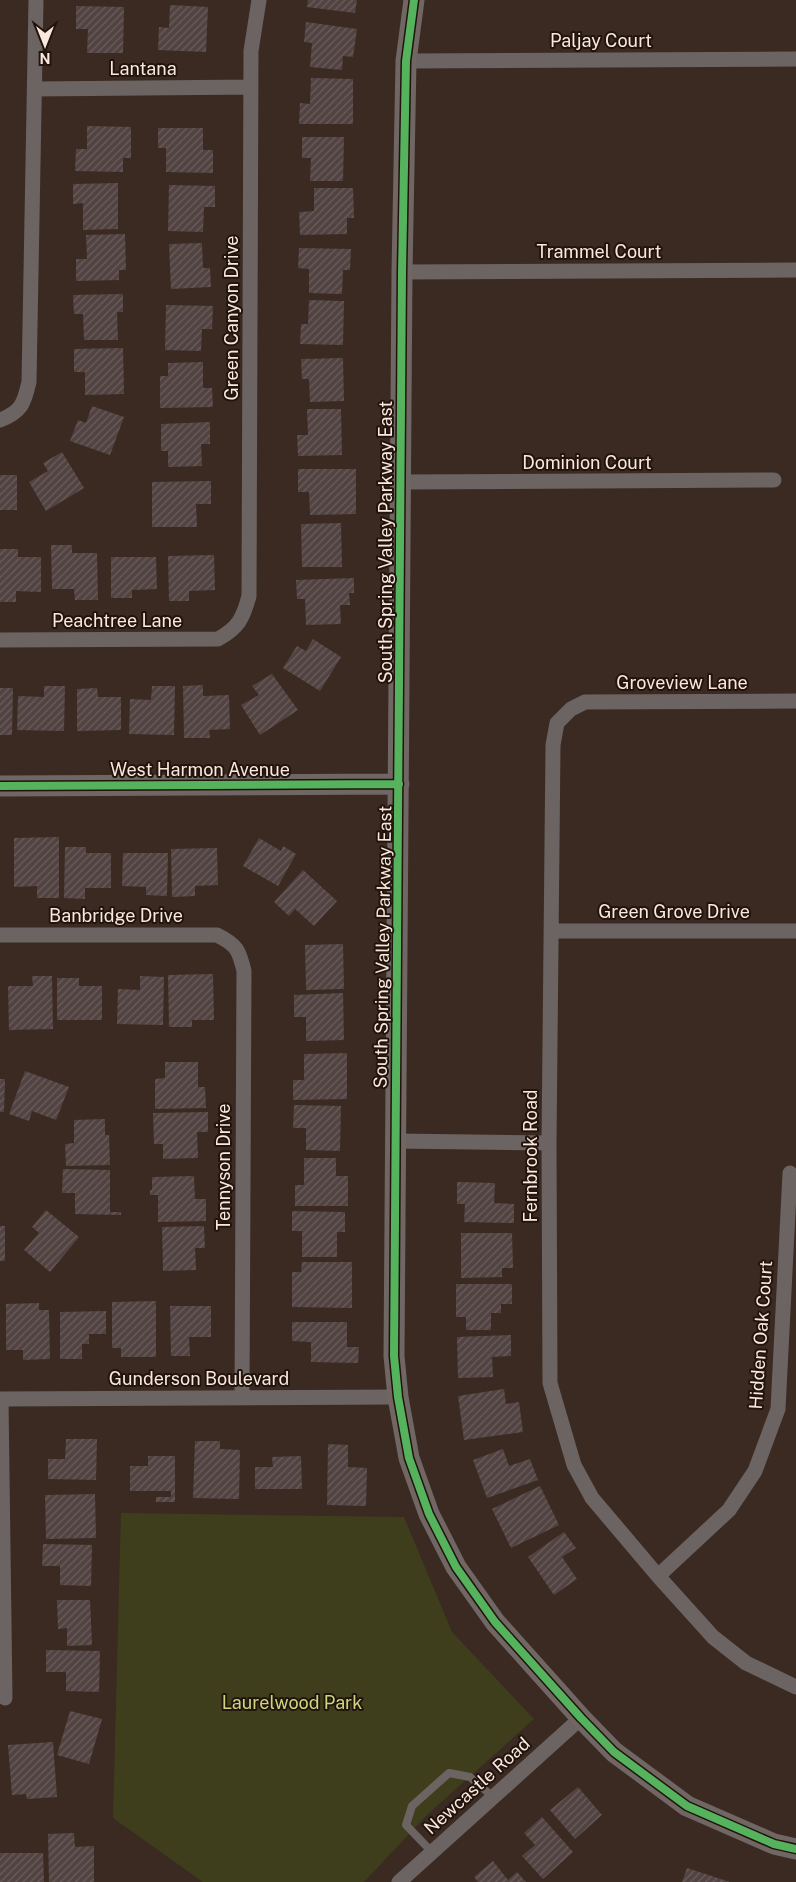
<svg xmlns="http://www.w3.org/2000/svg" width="796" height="1882" font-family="'Public Sans',sans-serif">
	<defs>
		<pattern id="building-hatch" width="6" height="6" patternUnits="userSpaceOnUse" patternTransform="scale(1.25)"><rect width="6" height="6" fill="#514342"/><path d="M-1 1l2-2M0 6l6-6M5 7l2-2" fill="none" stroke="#6b5e5d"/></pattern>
	</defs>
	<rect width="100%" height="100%" fill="#3a2a22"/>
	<path fill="#3e3e1d" d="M 121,1513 L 404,1517 L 452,1632 L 534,1719 L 428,1814 L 364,1882 L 203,1882 L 113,1818 Z"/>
	<path fill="url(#building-hatch)" d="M 308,0 L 357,0 L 355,13 L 307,7 Z
		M 170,5 L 208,7 L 206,52 L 158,50 L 159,27 L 169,28 Z
		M 76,6 L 124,7 L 123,53 L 87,53 L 88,29 L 76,29 Z
		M 306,22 L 357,29 L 353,57 L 343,56 L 342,70 L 310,67 L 312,43 L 304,42 Z
		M 311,78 L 353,79 L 353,124 L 299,124 L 300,103 L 310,104 Z
		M 87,126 L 131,127 L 131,158 L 123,158 L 123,172 L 75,171 L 76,149 L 87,149 Z
		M 158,128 L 203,128 L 203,150 L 213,150 L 213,173 L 166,172 L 166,148 L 158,148 Z
		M 302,137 L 344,137 L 343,181 L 310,181 L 311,158 L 302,158 Z
		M 118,183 L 118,229 L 83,230 L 83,203 L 73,204 L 73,184 Z
		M 169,185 L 215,186 L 215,207 L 204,207 L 203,232 L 168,231 Z
		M 314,188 L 353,188 L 354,218 L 347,218 L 347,234 L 300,235 L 299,212 L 314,211 Z
		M 125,234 L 126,270 L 119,270 L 119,280 L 76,281 L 76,259 L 87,259 L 86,235 Z
		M 202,243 L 203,268 L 210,268 L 211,287 L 171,289 L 169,244 Z
		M 299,248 L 351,249 L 350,270 L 343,270 L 342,294 L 309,293 L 309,269 L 298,268 Z
		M 123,294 L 123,312 L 117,312 L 118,340 L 84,340 L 83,314 L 74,314 L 73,295 Z
		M 309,300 L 344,301 L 343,345 L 300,344 L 301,324 L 308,324 Z
		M 166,305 L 213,306 L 212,329 L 202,329 L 201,351 L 165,350 Z
		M 123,348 L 124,394 L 85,395 L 85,372 L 74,372 L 74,349 Z
		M 343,358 L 344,401 L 310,402 L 309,379 L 302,379 L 301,359 Z
		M 203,362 L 203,388 L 212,388 L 213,407 L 160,408 L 160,376 L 168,376 L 168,363 Z
		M 92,406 L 124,417 L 110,455 L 70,441 L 78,420 L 86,423 Z
		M 307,409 L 341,409 L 342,455 L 298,456 L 297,435 L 308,435 Z
		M 210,422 L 210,444 L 201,444 L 202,466 L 168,467 L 168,451 L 161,451 L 161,424 Z
		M 62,452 L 84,488 L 46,511 L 29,482 L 48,471 L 43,463 Z
		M 298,469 L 356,469 L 356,514 L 310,515 L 309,492 L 298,492 Z
		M 0,475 L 17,475 L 17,510 L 0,510 Z
		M 211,481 L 211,504 L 196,504 L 197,527 L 152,527 L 152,482 Z
		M 341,523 L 342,567 L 302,567 L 301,524 Z
		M 51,545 L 72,545 L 72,553 L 97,553 L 98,600 L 75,600 L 74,589 L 52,589 Z
		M 0,549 L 18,549 L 18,557 L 41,557 L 41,592 L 16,591 L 16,602 L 0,602 Z
		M 214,555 L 215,590 L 189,591 L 189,601 L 169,601 L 168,556 Z
		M 111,557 L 156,557 L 157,589 L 132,590 L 132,598 L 111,598 Z
		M 354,578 L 354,593 L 349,593 L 350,605 L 340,605 L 341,624 L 306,625 L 305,599 L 297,599 L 296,580 Z
		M 313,639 L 341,657 L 320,691 L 283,668 L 297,646 L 306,651 Z
		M 272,674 L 298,710 L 260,735 L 241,705 L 259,695 L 252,686 Z
		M 203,685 L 203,696 L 229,695 L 230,729 L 209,730 L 210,738 L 184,738 L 183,686 Z
		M 44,686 L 65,686 L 64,731 L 17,730 L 18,696 L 44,697 Z
		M 152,686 L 175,686 L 174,735 L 129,734 L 130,699 L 151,700 Z
		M 0,688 L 13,688 L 12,735 L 0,735 Z
		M 97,688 L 98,697 L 121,697 L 121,730 L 77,731 L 77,689 Z
		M 59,837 L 59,898 L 37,898 L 37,886 L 14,887 L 14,838 Z
		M 259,838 L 281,851 L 283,846 L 296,854 L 278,886 L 243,866 Z
		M 65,847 L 86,847 L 86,853 L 111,853 L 111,888 L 85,888 L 85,899 L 64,898 Z
		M 217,848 L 218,885 L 195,886 L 195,896 L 172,897 L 171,849 Z
		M 123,853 L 168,853 L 167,896 L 146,895 L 146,887 L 122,886 Z
		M 303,870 L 337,901 L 314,926 L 295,909 L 289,916 L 274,902 Z
		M 343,944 L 344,989 L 306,990 L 305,945 Z
		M 213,974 L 214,1020 L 192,1020 L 192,1027 L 169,1027 L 168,975 Z
		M 32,976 L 52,976 L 53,1029 L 9,1030 L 8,986 L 33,986 Z
		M 140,976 L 164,977 L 163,1025 L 117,1024 L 118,989 L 140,990 Z
		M 57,978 L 79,978 L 79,986 L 102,986 L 102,1020 L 57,1020 Z
		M 343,993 L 344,1040 L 306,1041 L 306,1017 L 294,1017 L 294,995 Z
		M 347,1053 L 347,1099 L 293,1100 L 293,1080 L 304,1080 L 304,1054 Z
		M 165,1062 L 198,1062 L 198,1087 L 205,1087 L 206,1108 L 155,1109 L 155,1079 L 165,1078 Z
		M 25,1071 L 69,1087 L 56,1120 L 32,1111 L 29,1121 L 9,1114 Z
		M 0,1079 L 5,1079 L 4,1112 L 0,1112 Z
		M 294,1105 L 341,1106 L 340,1151 L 306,1150 L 306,1128 L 293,1128 Z
		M 208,1112 L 208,1132 L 197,1132 L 198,1158 L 163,1159 L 163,1144 L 154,1144 L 153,1113 Z
		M 105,1119 L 105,1135 L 109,1135 L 110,1165 L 66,1166 L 65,1144 L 74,1143 L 74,1120 Z
		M 304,1158 L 336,1158 L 336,1176 L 348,1176 L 348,1206 L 295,1206 L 295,1185 L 304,1185 Z
		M 63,1169 L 110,1170 L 110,1212 L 121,1212 L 121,1215 L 75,1214 L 75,1193 L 62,1193 Z
		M 194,1176 L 195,1199 L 206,1199 L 206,1221 L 158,1222 L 158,1195 L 150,1195 L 150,1190 L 152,1190 L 152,1177 Z
		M 457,1182 L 495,1183 L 494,1203 L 514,1204 L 514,1223 L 464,1222 L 465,1204 L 457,1204 Z
		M 46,1210 L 79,1237 L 50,1272 L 24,1250 L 39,1233 L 32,1227 Z
		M 292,1211 L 345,1212 L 345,1232 L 337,1232 L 337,1257 L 302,1257 L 302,1231 L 292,1231 Z
		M 0,1226 L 5,1226 L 5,1261 L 0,1261 Z
		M 204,1226 L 205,1248 L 195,1248 L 196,1270 L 163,1271 L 162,1227 Z
		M 461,1233 L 512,1233 L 513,1268 L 502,1268 L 502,1277 L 461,1278 Z
		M 302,1262 L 352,1262 L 352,1308 L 292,1307 L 292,1272 L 301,1272 Z
		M 456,1284 L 512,1284 L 512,1304 L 501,1304 L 501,1313 L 491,1313 L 491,1330 L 466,1330 L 466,1317 L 456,1317 Z
		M 156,1301 L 156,1357 L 121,1357 L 121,1348 L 112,1348 L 112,1302 Z
		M 39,1303 L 39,1310 L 49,1310 L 50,1359 L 23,1360 L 23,1350 L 6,1350 L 6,1304 Z
		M 170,1306 L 211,1306 L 211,1337 L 189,1337 L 190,1356 L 171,1356 Z
		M 106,1311 L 106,1334 L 89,1334 L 89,1344 L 82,1344 L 82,1359 L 60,1359 L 60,1312 Z
		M 292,1322 L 347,1322 L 347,1347 L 359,1347 L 358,1363 L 311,1362 L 311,1342 L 292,1341 Z
		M 511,1335 L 511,1356 L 492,1357 L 493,1377 L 458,1378 L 457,1337 Z
		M 504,1389 L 506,1404 L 519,1402 L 523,1432 L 464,1440 L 458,1396 Z
		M 66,1439 L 97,1439 L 96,1480 L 48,1479 L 48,1459 L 65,1459 Z
		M 195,1441 L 220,1441 L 220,1449 L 240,1450 L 239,1499 L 193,1498 Z
		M 328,1444 L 348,1445 L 348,1467 L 367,1468 L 366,1506 L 327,1505 Z
		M 503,1449 L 509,1466 L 530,1459 L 538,1480 L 487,1498 L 473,1460 Z
		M 148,1456 L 175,1456 L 175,1502 L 156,1502 L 156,1497 L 171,1497 L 171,1491 L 130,1491 L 130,1466 L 148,1466 Z
		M 301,1456 L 302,1489 L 255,1489 L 255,1467 L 273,1467 L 272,1457 Z
		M 540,1486 L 559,1525 L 511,1548 L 492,1509 Z
		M 95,1494 L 96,1538 L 46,1539 L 45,1495 Z
		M 564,1532 L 576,1548 L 562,1557 L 577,1579 L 554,1595 L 528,1557 Z
		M 43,1544 L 92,1545 L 91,1586 L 60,1585 L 60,1566 L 42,1566 Z
		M 57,1600 L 90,1600 L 92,1645 L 67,1646 L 67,1628 L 58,1629 Z
		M 46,1650 L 100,1651 L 99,1692 L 66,1691 L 66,1672 L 46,1672 Z
		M 70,1711 L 102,1719 L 89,1764 L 57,1755 Z
		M 53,1742 L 57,1797 L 27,1799 L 26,1794 L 12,1795 L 8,1745 Z
		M 578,1787 L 602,1815 L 575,1839 L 550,1810 Z
		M 542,1817 L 573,1852 L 543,1879 L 522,1856 L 535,1845 L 524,1833 Z
		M 74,1833 L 75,1847 L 94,1846 L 94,1882 L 49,1882 L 48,1834 Z
		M 0,1853 L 43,1853 L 44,1882 L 0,1882 Z
		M 493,1861 L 508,1880 L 517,1872 L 526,1882 L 478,1882 L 474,1877 Z
		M 687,1868 L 730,1882 L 682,1882 Z"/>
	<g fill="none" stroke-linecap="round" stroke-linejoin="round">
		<path stroke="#6c6462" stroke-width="8" d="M 432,1852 L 406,1825 L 412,1806 L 449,1773 L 470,1777 L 493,1797"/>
		<path stroke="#6c6462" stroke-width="15" d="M 406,61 L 796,59
			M 36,89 L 251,87
			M 402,272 L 796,270
			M 0,420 C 21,412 24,404 29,382 L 36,0
			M 401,482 L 774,480
			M 0,640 L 218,639 C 238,628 243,619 249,596 L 251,51 L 259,0
			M 796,701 L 585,702 L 571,709 L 557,723 L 553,745 L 549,1143 L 550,1383 L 574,1465 L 592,1498 L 658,1576 L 713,1637 L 746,1663 L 796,1687
			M 551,931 L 796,931
			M 0,935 L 217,935 C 237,945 239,950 244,971 L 242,1397
			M 396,1141 L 549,1143
			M 0,1399 L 398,1397
			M 1,1399 L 5,1698
			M 658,1576 L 729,1510 L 755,1471 L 778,1409 L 790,1173
			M 399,1882 L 581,1718"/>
		<path stroke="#706663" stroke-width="21" d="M 414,0 L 406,61 L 402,272 L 394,1356 L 398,1397 L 409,1458 L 429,1514 L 456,1567 L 495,1622 L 581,1718 L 614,1752 L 687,1806 L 774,1844 L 796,1849
			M 0,786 L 399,784"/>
		<defs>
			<path id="cycleway" d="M 414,0 L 406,61 L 402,272 L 394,1356 L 398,1397 L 409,1458 L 429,1514 L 456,1567 L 495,1622 L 581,1718 L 614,1752 L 687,1806 L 774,1844 L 796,1849
				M 0,786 L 399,784"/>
		</defs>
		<use href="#cycleway" stroke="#21140d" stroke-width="11"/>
		<use href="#cycleway" stroke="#56b35d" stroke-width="8"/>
	</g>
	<g text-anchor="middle" stroke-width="4" stroke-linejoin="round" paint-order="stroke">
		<g font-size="18" fill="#fae7dd" stroke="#21140d">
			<text x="601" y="47">Paljay Court</text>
			<text x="143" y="75">Lantana</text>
			<text x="599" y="258">Trammel Court</text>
			<text transform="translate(232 318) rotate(-90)" y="6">Green Canyon Drive</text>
			<text x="587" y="469">Dominion Court</text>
			<text transform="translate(386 542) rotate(-90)" y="6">South Spring Valley Parkway East</text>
			<text x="117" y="627">Peachtree Lane</text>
			<text x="682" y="689">Groveview Lane</text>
			<text x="200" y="776">West Harmon Avenue</text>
			<text x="674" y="918">Green Grove Drive</text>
			<text x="116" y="922">Banbridge Drive</text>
			<text transform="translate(383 947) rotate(-89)" y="6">South Spring Valley Parkway East</text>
			<text transform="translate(531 1156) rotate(-90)" y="6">Fernbrook Road</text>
			<text transform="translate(224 1167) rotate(-90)" y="6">Tennyson Drive</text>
			<text transform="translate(761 1335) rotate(-86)" y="6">Hidden Oak Court</text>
			<text x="199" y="1385">Gunderson Boulevard</text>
			<text transform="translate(477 1786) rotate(-42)" y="6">Newcastle Road</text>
		</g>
		<g font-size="18" fill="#cfd57f" stroke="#21140d">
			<text x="292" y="1709">Laurelwood Park</text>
		</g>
	</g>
	<g transform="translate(45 45) rotate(180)" stroke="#21140d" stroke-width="4" paint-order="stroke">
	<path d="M0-4L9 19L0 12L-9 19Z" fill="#fae7dd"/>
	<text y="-8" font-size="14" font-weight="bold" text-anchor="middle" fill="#fae7dd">N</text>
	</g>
</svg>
